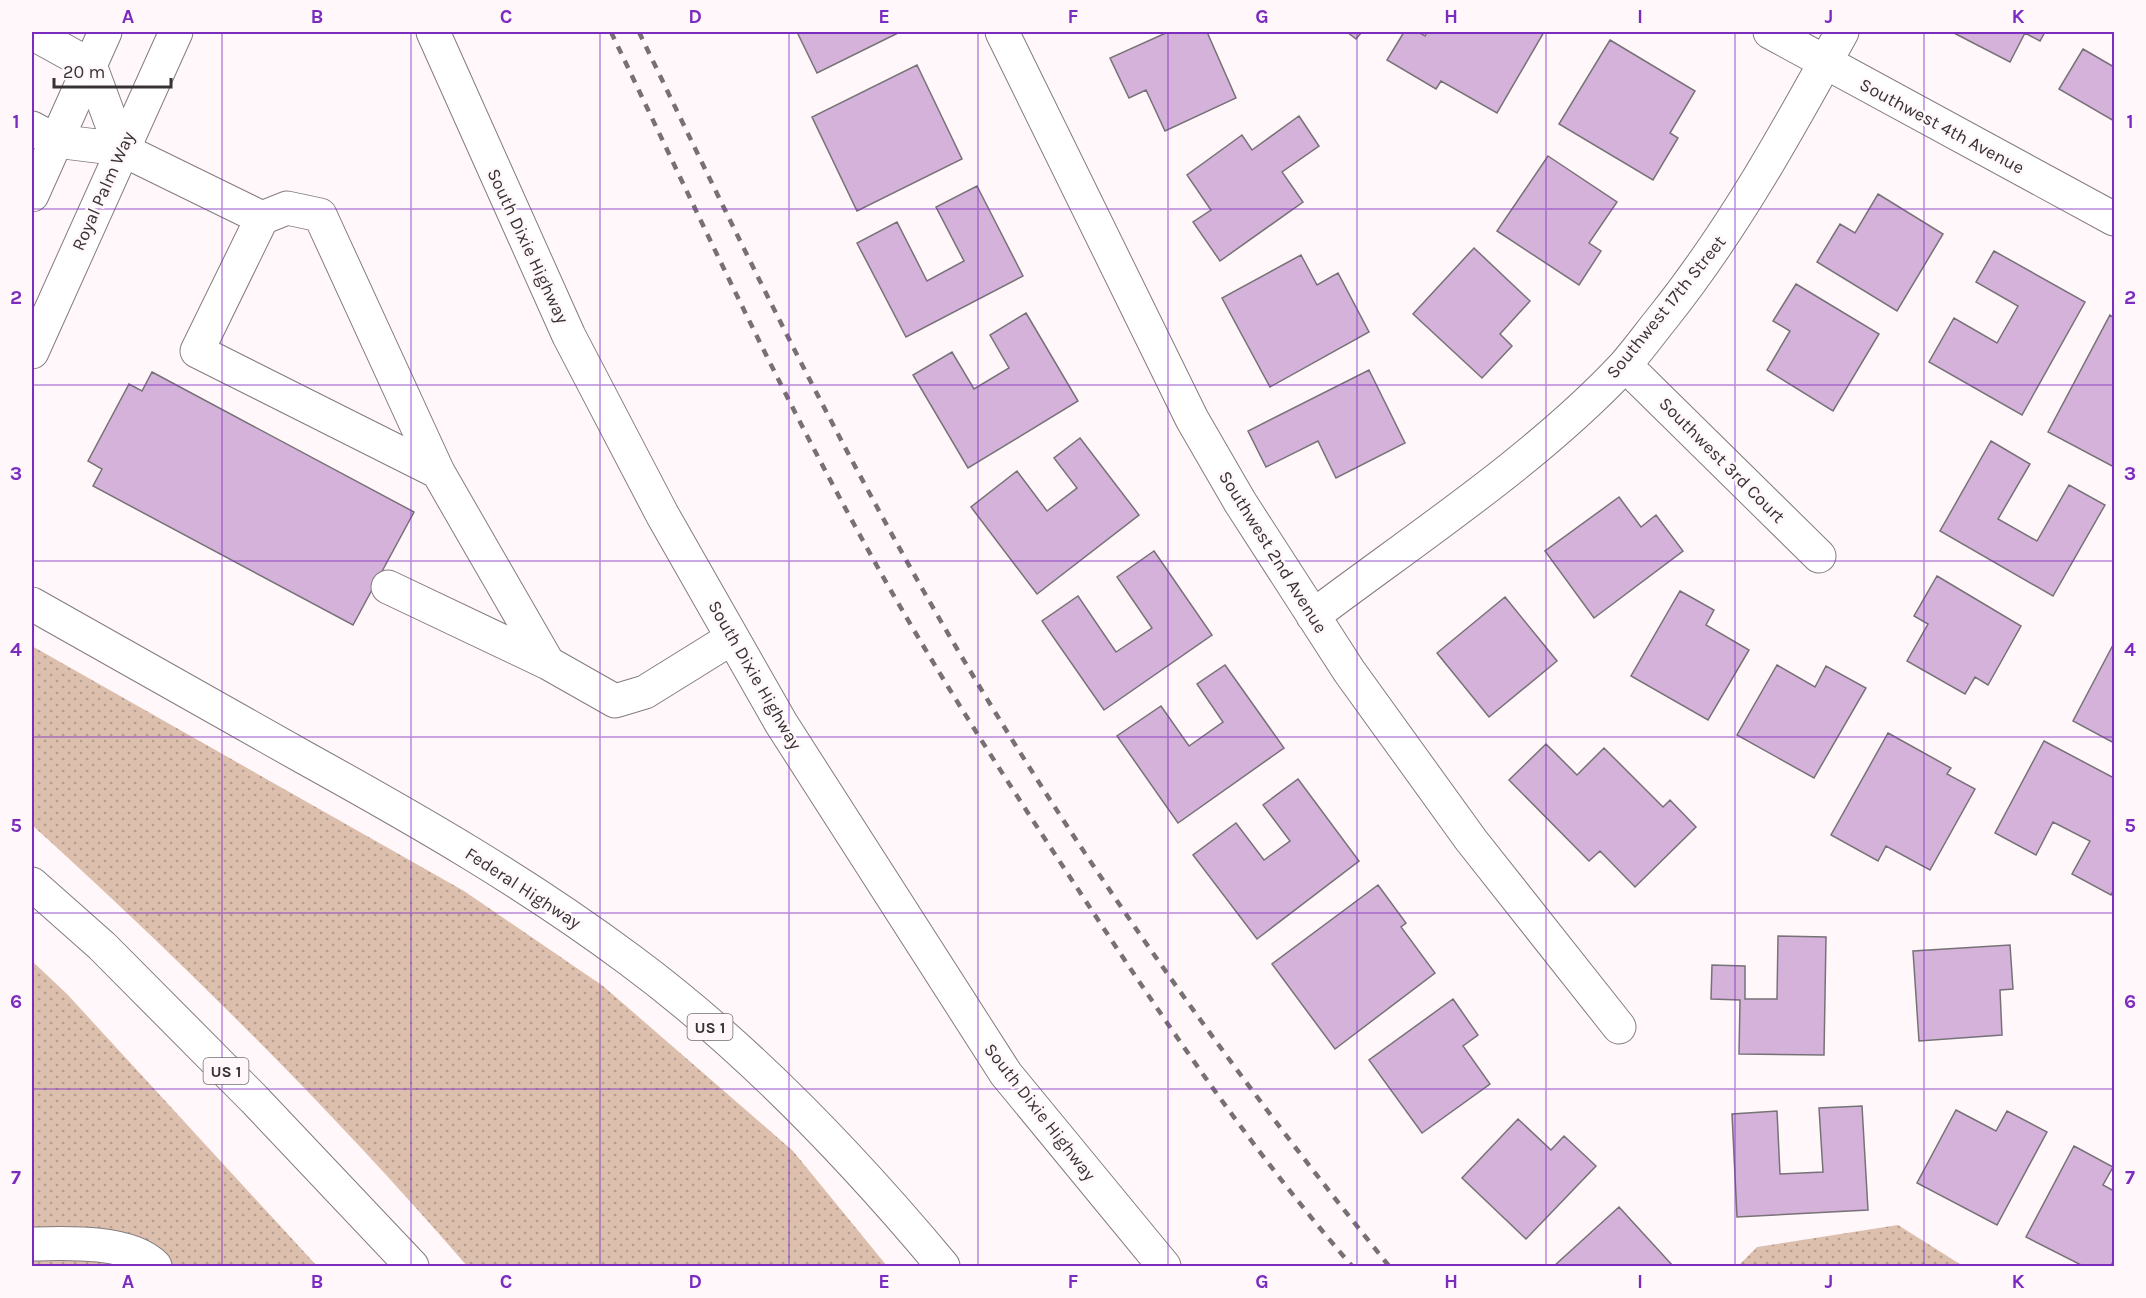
<svg xmlns="http://www.w3.org/2000/svg" width="2146" height="1298" font-family="Karla,sans-serif">
	<defs>
		<pattern id="grass-dots" width="8" height="8" patternUnits="userSpaceOnUse" patternTransform="scale(1.5)"><rect width="8" height="8" fill="#ddbfae"/><path d="M2 2h.1M6 6h.1" fill="none" stroke="#b49c8e" stroke-width="1.8" stroke-linecap="round"/></pattern>
	</defs>
	<rect width="100%" height="100%" fill="#fff7fa"/>
	<path fill="url(#grass-dots)" d="M 32,646 L 464,891 L 603,986 L 793,1151 L 887,1266 L 467,1266 C 334,1112 183,962 32,825 Z
		M 32,961 L 67,994 L 317,1266 L 32,1266 Z
		M 1898,1225 L 1963,1266 L 1738,1266 L 1757,1247 Z"/>
	<path fill="#d4b2da" stroke="#777278" stroke-width="1.5" d="M 797,32 L 900,32 L 817,73 Z
		M 1168,32 L 1207,32 L 1236,98 L 1165,131 L 1146,90 L 1129,98 L 1110,58 Z
		M 1347,32 L 1362,32 L 1356,39 Z
		M 1404,32 L 1418,32 L 1425,36 L 1427,32 L 1544,32 L 1497,113 L 1441,81 L 1436,89 L 1387,60 Z
		M 1952,32 L 2045,32 L 2040,41 L 2025,33 L 2010,62 Z
		M 1610,40 L 1695,91 L 1670,133 L 1678,138 L 1653,180 L 1559,124 Z
		M 2083,49 L 2114,67 L 2114,121 L 2059,89 Z
		M 917,65 L 962,159 L 857,211 L 812,117 Z
		M 1299,116 L 1319,146 L 1282,172 L 1303,202 L 1220,261 L 1193,222 L 1211,210 L 1187,175 L 1242,135 L 1252,150 Z
		M 1548,156 L 1617,202 L 1589,243 L 1601,251 L 1579,285 L 1497,231 Z
		M 977,186 L 1023,276 L 906,337 L 857,243 L 897,222 L 927,281 L 964,261 L 936,207 Z
		M 1878,194 L 1943,234 L 1897,311 L 1817,262 L 1840,224 L 1855,233 Z
		M 1474,248 L 1530,301 L 1500,334 L 1512,346 L 1482,378 L 1413,314 Z
		M 1994,251 L 2085,302 L 2022,415 L 1929,362 L 1954,318 L 1997,343 L 2018,306 L 1976,282 Z
		M 1301,255 L 1317,285 L 1338,273 L 1369,332 L 1270,387 L 1222,298 Z
		M 1796,284 L 1879,334 L 1833,411 L 1767,370 L 1790,331 L 1773,321 Z
		M 1026,313 L 1078,401 L 968,468 L 913,375 L 952,352 L 974,389 L 1009,368 L 990,335 Z
		M 2110,315 L 2114,318 L 2114,467 L 2048,432 Z
		M 1369,370 L 1405,443 L 1336,478 L 1318,441 L 1266,467 L 1248,431 Z
		M 152,372 L 414,512 L 353,625 L 93,486 L 102,469 L 88,461 L 129,384 L 142,391 Z
		M 1080,438 L 1139,515 L 1037,594 L 971,507 L 1017,471 L 1047,511 L 1077,488 L 1054,458 Z
		M 1991,441 L 2030,464 L 1998,519 L 2037,541 L 2069,485 L 2105,505 L 2053,596 L 1940,531 Z
		M 1619,497 L 1641,527 L 1656,515 L 1683,551 L 1594,618 L 1545,551 Z
		M 1154,551 L 1212,635 L 1104,710 L 1042,621 L 1078,596 L 1116,652 L 1152,628 L 1117,577 Z
		M 1937,576 L 2021,626 L 1988,685 L 1975,677 L 1965,694 L 1907,661 L 1928,624 L 1914,616 Z
		M 1680,591 L 1714,610 L 1706,625 L 1749,650 L 1708,720 L 1631,676 Z
		M 1505,597 L 1557,661 L 1489,717 L 1437,653 Z
		M 2114,643 L 2114,743 L 2073,721 Z
		M 1225,665 L 1284,748 L 1178,823 L 1117,736 L 1161,706 L 1189,746 L 1223,722 L 1197,684 Z
		M 1777,665 L 1815,687 L 1826,666 L 1866,688 L 1814,778 L 1737,735 Z
		M 1888,733 L 1951,768 L 1947,774 L 1975,789 L 1930,870 L 1886,846 L 1878,861 L 1831,835 Z
		M 2044,741 L 2114,778 L 2114,889 L 2111,895 L 2072,874 L 2090,841 L 2053,822 L 2036,855 L 1995,833 Z
		M 1546,744 L 1577,775 L 1604,748 L 1663,807 L 1670,800 L 1696,827 L 1635,887 L 1600,851 L 1589,861 L 1509,780 Z
		M 1298,779 L 1359,861 L 1257,939 L 1193,855 L 1236,823 L 1264,860 L 1290,841 L 1263,805 Z
		M 1378,885 L 1406,923 L 1401,927 L 1435,973 L 1335,1049 L 1272,964 Z
		M 1778,936 L 1826,937 L 1824,1055 L 1739,1054 L 1740,1000 L 1711,999 L 1712,965 L 1745,966 L 1745,999 L 1777,999 Z
		M 2010,945 L 2013,989 L 2000,990 L 2002,1035 L 1919,1041 L 1913,951 Z
		M 1453,999 L 1478,1035 L 1463,1046 L 1490,1084 L 1422,1133 L 1369,1060 Z
		M 1862,1106 L 1868,1210 L 1737,1217 L 1732,1114 L 1777,1111 L 1780,1174 L 1823,1172 L 1819,1108 Z
		M 1956,1110 L 1996,1131 L 2007,1111 L 2047,1132 L 1997,1225 L 1917,1183 Z
		M 1518,1119 L 1551,1150 L 1564,1136 L 1596,1166 L 1526,1239 L 1462,1178 Z
		M 2074,1146 L 2113,1167 L 2103,1185 L 2114,1191 L 2114,1259 L 2111,1266 L 2083,1266 L 2026,1237 Z
		M 1619,1207 L 1673,1266 L 1554,1266 Z"/>
	<g fill="none" stroke-linecap="round" stroke-linejoin="round">
		<defs>
			<path id="minor" d="M 1002,32 L 1192,419 L 1240,502 L 1349,671 L 1471,840 L 1619,1027
				M 1770,32 L 2114,219
				M 32,33 L 90,65 L 121,149
				M 32,128 L 56,141 L 121,149 L 262,218 L 197,351 L 438,472 L 320,215 L 287,208 L 262,218
				M 1625,365 L 1819,556
				M 388,587 L 548,663 L 438,472
				M 1313,616 C 1415,539 1537,459 1624,366 C 1638,350 1651,332 1664,316 C 1734,228 1788,130 1842,32
				M 548,663 L 615,701 L 645,692 L 732,638
				M 32,1244 C 65,1243 130,1240 155,1266"/>
			<path id="major" d="M 433,32 L 569,336 L 662,514 L 781,723 L 1006,1074 L 1164,1266
				M 32,195 L 105,32
				M 32,352 L 176,32
				M 32,604 C 123,655 214,707 305,758 C 417,820 527,883 630,960 C 745,1045 852,1157 943,1266
				M 32,884 L 102,946 L 254,1099 L 412,1266"/>
		</defs>
		<use href="#minor" stroke="#847c7f" stroke-width="35"/>
		<use href="#major" stroke="#847c7f" stroke-width="35"/>
		<use href="#minor" stroke="#fff" stroke-width="33"/>
		<use href="#major" stroke="#fff" stroke-width="33"/>
		<path stroke="#777173" stroke-width="4.5" stroke-dasharray="8 8" stroke-linecap="butt" d="M 611,32 C 690,197 767,365 855,526 C 925,656 1006,780 1087,903 C 1169,1028 1254,1153 1352,1266
			M 639,32 C 716,192 792,351 877,507 C 1022,776 1197,1029 1389,1266"/>
	</g>
	<path fill="none" stroke="#7b2cbf" stroke-width="1.5" stroke-opacity="0.55" d="M 222,32 L 222,1266M 411,32 L 411,1266M 600,32 L 600,1266M 789,32 L 789,1266M 978,32 L 978,1266M 1168,32 L 1168,1266M 1357,32 L 1357,1266M 1546,32 L 1546,1266M 1735,32 L 1735,1266M 1924,32 L 1924,1266M 32,209 L 2114,209M 32,385 L 2114,385M 32,561 L 2114,561M 32,737 L 2114,737M 32,913 L 2114,913M 32,1089 L 2114,1089"/>
	<g text-anchor="middle" stroke-width="5" stroke-linejoin="round" paint-order="stroke">
		<g fill="#fff7fa" stroke="#736e6f" stroke-width="1.5">
			<rect x="687.5" y="1014" width="45" height="26" rx="4.5"/>
			<rect x="203.5" y="1058" width="45" height="26" rx="4.5"/>
		</g>
		<g font-size="16" font-weight="bold" fill="#373334">
			<text x="710" y="1033">US 1</text>
			<text x="226" y="1077">US 1</text>
		</g>
		<g font-size="18" fill="#373334" stroke="#fff7fa">
			<text transform="translate(1942 126) rotate(28)" y="6">Southwest 4th Avenue</text>
			<text transform="translate(103 191) rotate(-66)" y="6">Royal Palm Way</text>
			<text transform="translate(528 246) rotate(65)" y="6">South Dixie Highway</text>
			<text transform="translate(1666 307) rotate(-51)" y="6">Southwest 17th Street</text>
			<text transform="translate(1722 460) rotate(45)" y="6">Southwest 3rd Court</text>
			<text transform="translate(1273 552) rotate(58)" y="6">Southwest 2nd Avenue</text>
			<text transform="translate(755 675) rotate(60)" y="6">South Dixie Highway</text>
			<text transform="translate(523 888) rotate(33)" y="6">Federal Highway</text>
			<text transform="translate(1040 1112) rotate(52)" y="6">South Dixie Highway</text>
		</g>
	</g>
	<rect width="2146" height="1298" fill="none" stroke="#fff7fa" stroke-width="66"/>
	<path d="M54 78v9h117v-9" fill="none" stroke="#373334" stroke-width="3"/>
	<text x="63" y="78" font-size="18" fill="#373334" stroke="#fff7fa" stroke-width="4.5" paint-order="stroke">20 m</text>
	<rect x="33" y="33" width="2080" height="1232" fill="none" stroke="#7b2cbf" stroke-width="2"/>
	<g font-size="20" text-anchor="middle" font-weight="bold" fill="#7b2cbf">
		<text x="128" y="23">A</text>
		<text x="317" y="23">B</text>
		<text x="506" y="23">C</text>
		<text x="695" y="23">D</text>
		<text x="884" y="23">E</text>
		<text x="1073" y="23">F</text>
		<text x="1262" y="23">G</text>
		<text x="1451" y="23">H</text>
		<text x="1640" y="23">I</text>
		<text x="1829" y="23">J</text>
		<text x="2018" y="23">K</text>
		<text x="16" y="128">1</text>
		<text x="2130" y="128">1</text>
		<text x="16" y="304">2</text>
		<text x="2130" y="304">2</text>
		<text x="16" y="480">3</text>
		<text x="2130" y="480">3</text>
		<text x="16" y="656">4</text>
		<text x="2130" y="656">4</text>
		<text x="16" y="832">5</text>
		<text x="2130" y="832">5</text>
		<text x="16" y="1008">6</text>
		<text x="2130" y="1008">6</text>
		<text x="16" y="1184">7</text>
		<text x="2130" y="1184">7</text>
		<text x="128" y="1288">A</text>
		<text x="317" y="1288">B</text>
		<text x="506" y="1288">C</text>
		<text x="695" y="1288">D</text>
		<text x="884" y="1288">E</text>
		<text x="1073" y="1288">F</text>
		<text x="1262" y="1288">G</text>
		<text x="1451" y="1288">H</text>
		<text x="1640" y="1288">I</text>
		<text x="1829" y="1288">J</text>
		<text x="2018" y="1288">K</text>
	</g>
</svg>
